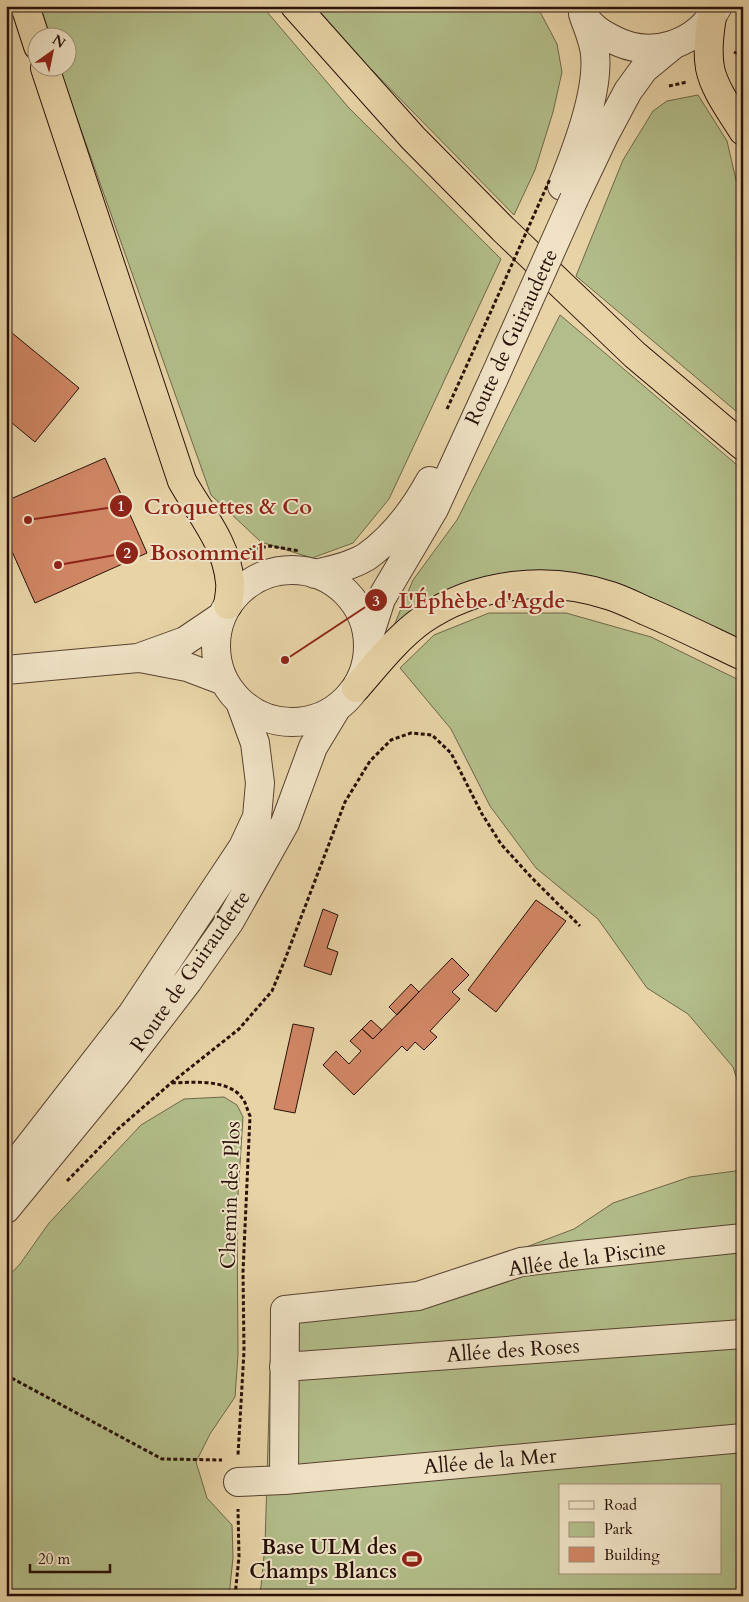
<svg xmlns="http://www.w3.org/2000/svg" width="749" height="1602" font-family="Cardo,serif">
	<rect width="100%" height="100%" fill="#e7d3a6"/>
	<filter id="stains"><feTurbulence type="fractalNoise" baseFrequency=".004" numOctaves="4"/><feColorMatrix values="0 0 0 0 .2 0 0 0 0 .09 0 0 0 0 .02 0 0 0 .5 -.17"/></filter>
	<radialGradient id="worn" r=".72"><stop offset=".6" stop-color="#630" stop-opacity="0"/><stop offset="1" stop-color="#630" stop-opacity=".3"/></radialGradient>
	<path fill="#b2bd89" stroke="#6e6748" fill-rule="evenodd" d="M 38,6 L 262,6 L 349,108 L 501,259 L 389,499 L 353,543 L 312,558 L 261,542 L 211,495 L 59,68 L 68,68 L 68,38 L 49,37 Z
		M 315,6 L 537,6 L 557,44 L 562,72 L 553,112 L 535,170 L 514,215 L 365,63 Z
		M 698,95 L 727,141 L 736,180 L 743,177 L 743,417 L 576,276 L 623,160 L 653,111 L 667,101 Z
		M 560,315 L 743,470 L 743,648 L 576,580 L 393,628 L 413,580 L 457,520 Z
		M 489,613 L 566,613 L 651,637 L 743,682 L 743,1098 L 733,1067 L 688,1014 L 647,988 L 598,919 L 536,868 L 490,806 L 451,729 L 400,668 L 434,635 Z
		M 224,1097 L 237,1105 L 243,1117 L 237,1210 L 238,1355 L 235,1397 L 210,1434 L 196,1462 L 207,1498 L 232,1525 L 233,1558 L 229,1596 L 6,1596 L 6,1279 L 20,1264 L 49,1223 L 141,1125 L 184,1099 Z
		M 743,1170 L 743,1596 L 260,1596 L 265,1546 L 272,1305 L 407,1292 L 574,1229 L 613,1203 L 690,1177 ZM 560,1486 L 720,1486 L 720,1573 L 560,1573 Z"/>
	<path fill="#d08664" stroke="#291108" d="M 6,328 L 79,388 L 35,442 L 6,418 Z
		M 105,458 L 147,553 L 35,603 L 6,538 L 6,501 Z
		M 536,900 L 566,921 L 496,1012 L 468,990 Z
		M 323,909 L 338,915 L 327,948 L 338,952 L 331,975 L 304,966 Z
		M 452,958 L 469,975 L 452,992 L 460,999 L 430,1031 L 437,1037 L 424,1050 L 415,1042 L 407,1051 L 402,1046 L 354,1095 L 323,1065 L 336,1051 L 349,1064 L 361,1051 L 350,1041 L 362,1029 L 373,1039 Z
		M 411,984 L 419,992 L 397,1015 L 389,1007 Z
		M 371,1020 L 382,1030 L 373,1039 L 362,1029 Z
		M 293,1024 L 314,1028 L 295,1113 L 274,1109 Z"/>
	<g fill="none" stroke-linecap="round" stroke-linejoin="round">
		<defs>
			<path id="minor" d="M 583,14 C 589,25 601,34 612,39 C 651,60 697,45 718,6
				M 562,186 C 576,151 599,92 595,54 C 594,42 588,28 584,17
				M 574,199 L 604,136 L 628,91 L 644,69 L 672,46
				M216 646a76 76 0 1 1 152 0a76 76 0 1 1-152 0Z
				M 315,574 C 332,570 351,566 366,557 C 393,538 414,510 430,481
				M 368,639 L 381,599 L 434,509 L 494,378
				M 140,658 L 187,667 L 224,681
				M 6,670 L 138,658 L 185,641 L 222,616
				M 6,1176 L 132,1014 L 243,847 L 257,817 L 260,783 L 255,743 L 240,702
				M 6,1209 L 115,1076 L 188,981 L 230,921 L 285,823 L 313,747 L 336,709
				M 284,1367 L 743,1334
				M 284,1480 L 285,1310 L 418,1296 L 521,1262 L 580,1255 L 743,1238
				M 238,1482 L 284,1480 L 743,1438"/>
			<path id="highway" d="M 25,6 L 38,46
				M 295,6 L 413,138 L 503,229 L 635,355 L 743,446
				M 712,17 C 709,34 707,51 710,68 C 714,89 732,113 743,131
				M 45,68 L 182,481 C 201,515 226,542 230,582 C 231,589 229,598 228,605
				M 356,688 C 377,664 396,639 422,620 C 477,582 548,575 611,596 C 623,600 635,606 646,611 C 679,625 711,641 743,656"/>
		</defs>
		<use href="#minor" stroke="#584230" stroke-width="30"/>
		<use href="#highway" stroke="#291108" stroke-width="30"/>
		<path stroke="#291108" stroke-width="3" stroke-dasharray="4 2.5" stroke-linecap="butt" d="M 738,45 L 743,36
			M 734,52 L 743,56
			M 669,86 L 687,82
			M 447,409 L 471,356
			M 249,550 L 270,546 L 300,551
			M 172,1083 C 193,1082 229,1079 242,1098 C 246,1102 247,1110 250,1116 L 243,1272 L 244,1351 L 238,1455
			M 67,1181 L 118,1129 L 171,1083 L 239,1029 L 272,991 L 284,962 L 345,802 L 370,761 L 391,740 L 411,733 L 432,735 L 451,753 L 482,814 L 501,844 L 531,877 L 580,926
			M 6,1375 L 162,1459 L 222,1460
			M 235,1596 L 239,1557 L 238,1509"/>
		<use href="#minor" stroke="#efe2c5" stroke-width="28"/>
		<use href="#highway" stroke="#e7d3a6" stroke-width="28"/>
		<defs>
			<path id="minor-bridge" d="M 494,378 L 574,199"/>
		</defs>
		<use href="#minor-bridge" stroke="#584230" stroke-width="30" stroke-linecap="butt"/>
		<path stroke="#291108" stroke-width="3" stroke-dasharray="4 2.5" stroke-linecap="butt" d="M 471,356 L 550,179"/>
		<use href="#minor-bridge" stroke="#efe2c5" stroke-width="28"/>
	</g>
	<defs>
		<symbol id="stadium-bare" viewBox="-9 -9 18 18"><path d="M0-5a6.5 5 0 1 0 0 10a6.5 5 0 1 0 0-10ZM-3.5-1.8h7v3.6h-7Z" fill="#8f2418" stroke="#efe2c5" stroke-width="2.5" paint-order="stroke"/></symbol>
	</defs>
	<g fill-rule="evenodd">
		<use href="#stadium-bare" x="398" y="1545" width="28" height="28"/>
	</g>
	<g text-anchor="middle" stroke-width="4" stroke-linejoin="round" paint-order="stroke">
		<g font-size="21" fill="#291108" stroke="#efe2c5">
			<text transform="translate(511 337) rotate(-65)" y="7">Route de Guiraudette</text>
			<text transform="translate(190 971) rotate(-55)" y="7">Route de Guiraudette</text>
			<text transform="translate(230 1195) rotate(-88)" y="7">Chemin des Plos</text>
			<text transform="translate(587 1258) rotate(-8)" y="7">Allée de la Piscine</text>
			<text transform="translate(513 1350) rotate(-4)" y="7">Allée des Roses</text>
			<text transform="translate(490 1461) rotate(-5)" y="7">Allée de la Mer</text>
		</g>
		<g font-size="21" font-weight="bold" fill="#291108" stroke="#efe2c5" text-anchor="end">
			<text x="397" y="1554">Base ULM des<tspan x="397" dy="24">Champs Blancs</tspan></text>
		</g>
	</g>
	<path fill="none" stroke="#8f2418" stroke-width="2" d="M28 520L121 506M58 565L127 553M285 660L376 600"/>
	<g fill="#8f2418" stroke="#efe2c5" stroke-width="2">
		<circle cx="28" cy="520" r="5"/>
		<circle cx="58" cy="565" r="5"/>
		<circle cx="285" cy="660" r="5"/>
		<circle cx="121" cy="506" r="12"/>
		<circle cx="127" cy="553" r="12"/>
		<circle cx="376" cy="600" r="12"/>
	</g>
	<g font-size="15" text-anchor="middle" font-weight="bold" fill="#fff">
		<text x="121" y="511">1</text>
		<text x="127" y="558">2</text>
		<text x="376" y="606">3</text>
	</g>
	<g font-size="22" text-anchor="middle" font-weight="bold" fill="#8f2418" stroke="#efe2c5" stroke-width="4" stroke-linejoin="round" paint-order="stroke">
		<text x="228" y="514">Croquettes &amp; Co</text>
		<text x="207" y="560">Bosommeil</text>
		<text x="482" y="608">L'Éphèbe d'Agde</text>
	</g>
	<rect width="749" height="1602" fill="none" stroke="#e7d3a6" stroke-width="25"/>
	<rect x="8" y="8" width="734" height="1587" fill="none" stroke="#291108" stroke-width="2.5"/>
	<rect x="12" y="12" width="724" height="1577" fill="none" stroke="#291108"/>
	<rect x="559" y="1484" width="162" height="90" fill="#efe2c5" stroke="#a08e79"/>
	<rect x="569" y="1501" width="25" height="8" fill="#efe2c5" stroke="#a08e79"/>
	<text x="604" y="1510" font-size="15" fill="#291108">Road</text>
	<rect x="569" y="1522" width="25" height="15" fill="#b2bd89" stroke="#a08e79"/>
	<text x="604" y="1534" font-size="15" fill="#291108">Park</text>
	<rect x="569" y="1547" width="25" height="15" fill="#d08664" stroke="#a08e79"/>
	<text x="604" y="1560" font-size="15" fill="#291108">Building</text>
	<g transform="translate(52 52) rotate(33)"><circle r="24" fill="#efe2c5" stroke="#a08e79"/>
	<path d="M0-4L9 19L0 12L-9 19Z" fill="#8f2418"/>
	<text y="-8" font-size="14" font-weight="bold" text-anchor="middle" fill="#291108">N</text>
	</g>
	<path d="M30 1564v8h80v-8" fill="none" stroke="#291108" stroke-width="2.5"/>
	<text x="38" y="1564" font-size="15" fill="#291108" stroke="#efe2c5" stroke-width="4" paint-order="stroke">20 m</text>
	<rect width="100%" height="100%" filter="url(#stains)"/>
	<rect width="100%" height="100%" fill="url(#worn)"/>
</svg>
